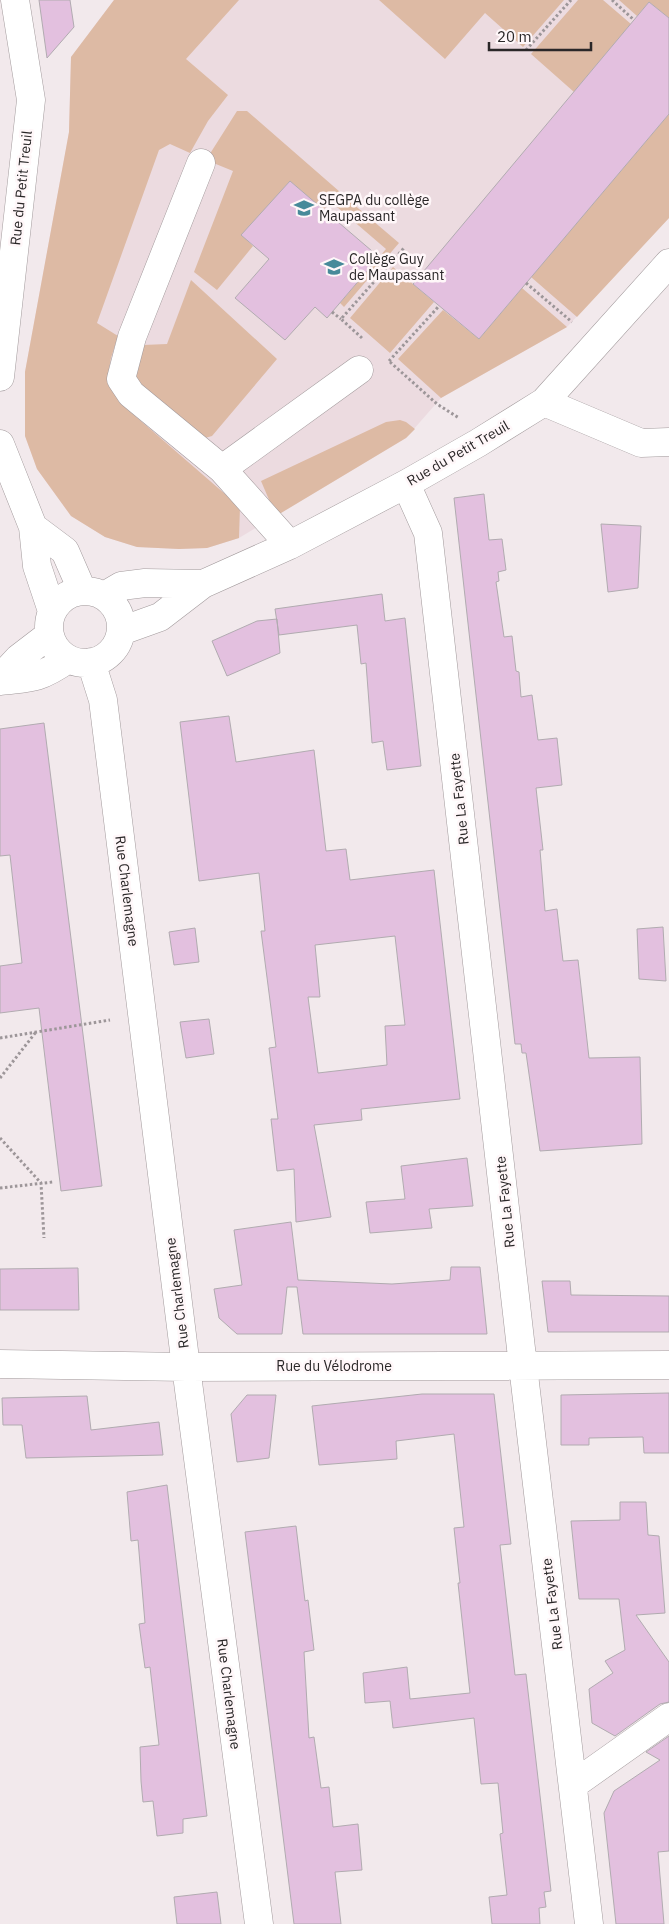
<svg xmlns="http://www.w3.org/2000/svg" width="669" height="1924" font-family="'IBM Plex Sans',sans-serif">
	<rect width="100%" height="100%" fill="#f2e9ec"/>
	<path fill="#ecdbe0" d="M 114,0 L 669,0 L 669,218 L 567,327 L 441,398 L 406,438 L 239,538 L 207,548 L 179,549 L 137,547 L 105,537 L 71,516 L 37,469 L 25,436 L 25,372 L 69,132 L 71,57 Z"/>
	<path fill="#ddbaa4" d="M 114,0 L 239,0 L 186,59 L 228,95 L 208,121 L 190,153 L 170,144 L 159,150 L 97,323 L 118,336 L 111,358 L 108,375 L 119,402 L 240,507 L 239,538 L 207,548 L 179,549 L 137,547 L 105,537 L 71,516 L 37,469 L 25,436 L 25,372 L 69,132 L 71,57 Z
		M 379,0 L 564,0 L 523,47 L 485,13 L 445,59 Z
		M 578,0 L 603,0 L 631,24 L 574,92 L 531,54 Z
		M 619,0 L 669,0 L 669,18 L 649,2 L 637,16 Z
		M 237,111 L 247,111 L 340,192 L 323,210 L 290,181 L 242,235 L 253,246 L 217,290 L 194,272 L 233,171 L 206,160 Z
		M 669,114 L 669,218 L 577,317 L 531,277 Z
		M 345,197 L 399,243 L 344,307 L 340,303 L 386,249 L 337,207 Z
		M 393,267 L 434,302 L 390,353 L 350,318 Z
		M 191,280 L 277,359 L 212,436 L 205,438 L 139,385 L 135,371 L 143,345 L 167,344 Z
		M 522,288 L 567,327 L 441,398 L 398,359 L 443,310 L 479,339 Z
		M 400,420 L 406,422 L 415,429 L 406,438 L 276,516 L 261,481 L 386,422 Z"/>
	<path fill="#e3c0df" stroke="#b1abb0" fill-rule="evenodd" d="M 39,0 L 70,0 L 74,27 L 47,58 Z
		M 649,2 L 669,18 L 669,114 L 479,339 L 413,284 Z
		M 290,181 L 379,257 L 327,318 L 315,307 L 285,340 L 235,298 L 269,259 L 241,235 Z
		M 484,494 L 489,540 L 502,539 L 506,570 L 498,572 L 499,581 L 496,582 L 504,637 L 512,636 L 516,671 L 519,672 L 521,697 L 532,695 L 538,740 L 557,738 L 562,785 L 536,788 L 543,850 L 540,850 L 545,911 L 557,909 L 563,961 L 578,960 L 589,1058 L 640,1057 L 642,1144 L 540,1151 L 526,1053 L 522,1053 L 521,1044 L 515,1044 L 454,498 Z
		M 601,524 L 641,526 L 638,588 L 608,592 Z
		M 382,594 L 385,621 L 405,618 L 421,766 L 387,770 L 383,741 L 372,743 L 366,663 L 361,664 L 357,625 L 279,635 L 275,609 Z
		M 277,619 L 280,653 L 227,676 L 212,641 L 257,621 Z
		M 229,716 L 236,762 L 314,750 L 326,851 L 346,849 L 350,880 L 434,870 L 460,1099 L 361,1109 L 362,1120 L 314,1125 L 331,1217 L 296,1222 L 294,1169 L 277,1171 L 271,1119 L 278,1119 L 269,1048 L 276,1047 L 261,931 L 265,931 L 259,873 L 199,881 L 180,722 ZM 395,936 L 405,1025 L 385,1026 L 387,1065 L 318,1073 L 308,997 L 320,997 L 315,945 Z
		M 44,723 L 102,1186 L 61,1191 L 39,1008 L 0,1013 L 0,966 L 22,963 L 10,855 L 0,856 L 0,729 Z
		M 663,927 L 666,981 L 639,979 L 637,929 Z
		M 195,928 L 199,962 L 174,965 L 169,932 Z
		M 209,1019 L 214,1054 L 186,1058 L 180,1022 Z
		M 467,1158 L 473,1206 L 429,1209 L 432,1228 L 370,1233 L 366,1202 L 405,1199 L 401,1166 Z
		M 291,1222 L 298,1280 L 392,1284 L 450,1280 L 451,1267 L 480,1267 L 487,1334 L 303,1334 L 297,1287 L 287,1287 L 282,1334 L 237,1334 L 219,1318 L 214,1289 L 242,1285 L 234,1230 Z
		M 78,1268 L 79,1310 L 0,1310 L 0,1269 Z
		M 542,1281 L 570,1281 L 571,1295 L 669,1296 L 669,1332 L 548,1332 Z
		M 669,1393 L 669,1453 L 644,1453 L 643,1437 L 589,1438 L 589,1445 L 561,1445 L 561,1395 Z
		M 422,1394 L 494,1394 L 511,1544 L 500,1545 L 515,1675 L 526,1674 L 551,1891 L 544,1892 L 546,1907 L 539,1908 L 540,1924 L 492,1924 L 489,1897 L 507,1895 L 500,1834 L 503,1833 L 498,1783 L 481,1784 L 474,1718 L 393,1728 L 390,1701 L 365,1703 L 363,1673 L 407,1667 L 410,1699 L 470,1693 L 458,1583 L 460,1583 L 454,1528 L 464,1527 L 454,1434 L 396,1441 L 397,1459 L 319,1465 L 312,1406 Z
		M 247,1395 L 276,1395 L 269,1458 L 237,1462 L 231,1414 Z
		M 87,1396 L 91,1430 L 159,1422 L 163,1455 L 26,1458 L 22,1425 L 3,1425 L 2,1398 Z
		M 167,1485 L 207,1816 L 183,1819 L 183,1833 L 157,1836 L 153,1801 L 143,1802 L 141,1781 L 140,1747 L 159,1745 L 150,1667 L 145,1668 L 139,1624 L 145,1623 L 138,1540 L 131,1541 L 127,1492 Z
		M 620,1502 L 646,1502 L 648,1535 L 659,1536 L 665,1613 L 636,1615 L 669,1662 L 669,1702 L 660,1704 L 615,1736 L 592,1723 L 589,1689 L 613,1673 L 605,1661 L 625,1650 L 619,1599 L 579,1599 L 571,1521 L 620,1520 Z
		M 296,1526 L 305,1601 L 308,1600 L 314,1650 L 304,1652 L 309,1738 L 314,1737 L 321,1788 L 329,1787 L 333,1827 L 358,1824 L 362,1870 L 335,1872 L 341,1924 L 294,1924 L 245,1532 Z
		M 669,1736 L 669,1851 L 658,1852 L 664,1924 L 616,1924 L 604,1813 L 614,1791 L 660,1760 L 646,1752 Z
		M 217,1892 L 221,1924 L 177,1924 L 174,1897 Z"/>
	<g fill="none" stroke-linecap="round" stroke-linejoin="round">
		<defs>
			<path id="minor" d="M 201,163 L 132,337 L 121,379 L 131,394 L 222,469 L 290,545
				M 0,377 L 31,100 L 15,0
				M 544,402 L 641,443 L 669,442
				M 0,444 L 33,527 L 37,566 L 52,611
				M 222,469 L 359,370
				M 406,484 L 428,533 L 523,1366 L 589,1924
				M 33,527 L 65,551 L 82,590
				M49 627a36 36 0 1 1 72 0a36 36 0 1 1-72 0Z
				M 104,596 L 121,586 L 145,583 L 203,584
				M 121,631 L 160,617 L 203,584 L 290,545 L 406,484 L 478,443 L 544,402 L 669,263
				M 91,662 L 103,700 L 186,1367 L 259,1924
				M 0,678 L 19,658 L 49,635
				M 0,681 C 33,678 41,678 68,659
				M 0,1364 L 186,1367 L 669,1365
				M 573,1785 L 669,1717"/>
		</defs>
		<use href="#minor" stroke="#a29a9c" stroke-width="29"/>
		<path stroke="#9d9699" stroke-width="3" stroke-dasharray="2.5 2.5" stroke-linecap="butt" d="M 612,0 L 634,20
			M 526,50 L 571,0
			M 526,283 L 572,322
			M 332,312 L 341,319
			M 362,338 L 341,319 L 404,248
			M 389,361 L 439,306
			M 390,362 L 437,404 L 459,418
			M 0,1038 L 110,1020
			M 0,1078 L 36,1032
			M 0,1138 L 41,1183 L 44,1238
			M 0,1188 L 53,1182"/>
		<use href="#minor" stroke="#fff" stroke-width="28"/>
	</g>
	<defs>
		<symbol id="school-bare" viewBox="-9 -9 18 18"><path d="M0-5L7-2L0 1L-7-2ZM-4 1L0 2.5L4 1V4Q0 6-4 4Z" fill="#478a9a" stroke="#fff7f9" stroke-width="2.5" paint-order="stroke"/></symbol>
	</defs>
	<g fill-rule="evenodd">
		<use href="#school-bare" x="290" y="194" width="28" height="28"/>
		<use href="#school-bare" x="320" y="253" width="28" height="28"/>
	</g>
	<g text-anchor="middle" stroke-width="5" stroke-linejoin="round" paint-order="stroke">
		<g font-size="14" fill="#2a2728" stroke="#fff7f9">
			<text transform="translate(21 188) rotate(-84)" y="5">Rue du Petit Treuil</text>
			<text transform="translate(458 453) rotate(-30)" y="5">Rue du Petit Treuil</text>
			<text transform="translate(459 799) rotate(-96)" y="5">Rue La Fayette</text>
			<text transform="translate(127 891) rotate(83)" y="5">Rue Charlemagne</text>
			<text transform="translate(505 1202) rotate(-96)" y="5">Rue La Fayette</text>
			<text transform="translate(177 1293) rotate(-97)" y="5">Rue Charlemagne</text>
			<text x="334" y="1371">Rue du Vélodrome</text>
			<text transform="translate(552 1604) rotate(-97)" y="5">Rue La Fayette</text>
			<text transform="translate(229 1694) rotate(83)" y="5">Rue Charlemagne</text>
		</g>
		<g font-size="14" fill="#2a2728" stroke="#fff7f9" text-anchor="start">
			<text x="319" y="205">SEGPA du collège<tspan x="319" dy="16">Maupassant</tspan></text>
			<text x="349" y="264">Collège Guy<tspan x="349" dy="16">de Maupassant</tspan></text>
		</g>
	</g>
	<path d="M489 42v8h102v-8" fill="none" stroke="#2a2728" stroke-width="2.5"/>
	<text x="497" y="42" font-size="15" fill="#2a2728" stroke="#fff7f9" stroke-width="4" paint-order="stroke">20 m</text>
</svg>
